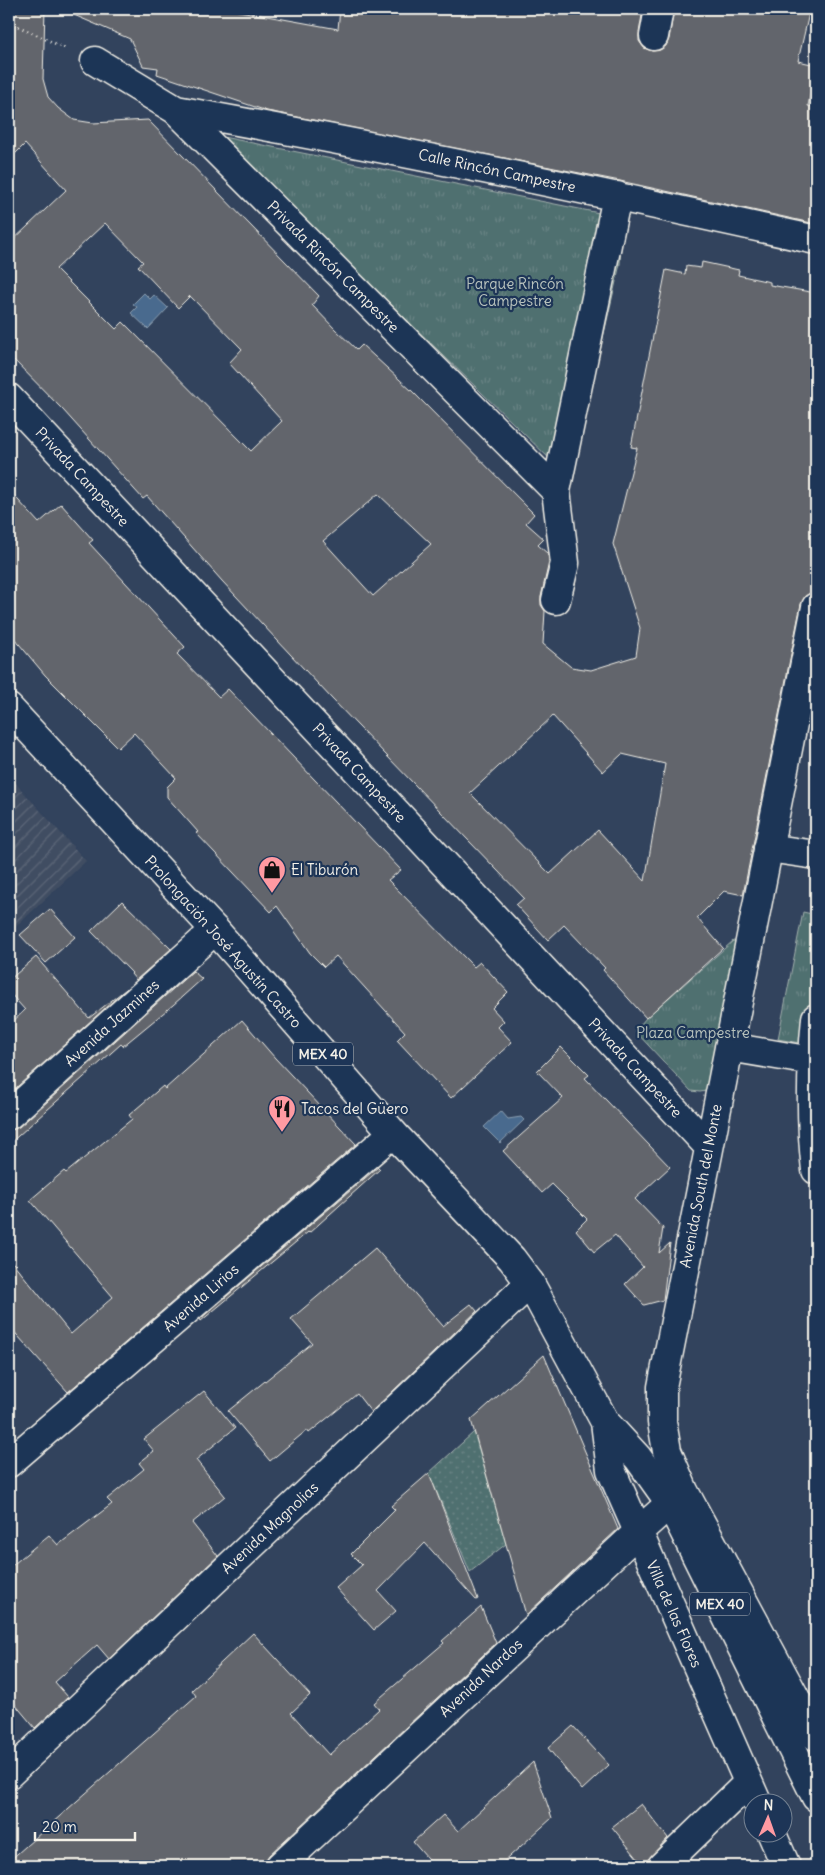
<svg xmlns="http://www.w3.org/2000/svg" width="825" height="1875" font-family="Delius,sans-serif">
	<defs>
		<pattern id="industrial-furrows" width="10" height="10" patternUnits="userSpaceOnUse" patternTransform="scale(1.25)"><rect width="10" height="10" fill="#404d62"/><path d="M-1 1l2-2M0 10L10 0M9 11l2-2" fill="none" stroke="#5c6778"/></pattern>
		<pattern id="grass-dots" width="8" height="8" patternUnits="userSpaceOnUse" patternTransform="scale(1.25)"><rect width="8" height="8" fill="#4f6f70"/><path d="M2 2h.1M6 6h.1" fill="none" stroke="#698484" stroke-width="1.8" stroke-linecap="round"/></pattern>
		<pattern id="park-tufts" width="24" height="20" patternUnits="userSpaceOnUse" patternTransform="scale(1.25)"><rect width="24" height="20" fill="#4f6f70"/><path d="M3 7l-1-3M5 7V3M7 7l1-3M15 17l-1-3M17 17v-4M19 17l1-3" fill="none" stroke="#698484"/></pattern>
	</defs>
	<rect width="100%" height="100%" fill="#32435d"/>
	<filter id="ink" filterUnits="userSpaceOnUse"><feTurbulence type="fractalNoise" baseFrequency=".02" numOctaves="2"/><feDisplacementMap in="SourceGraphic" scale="10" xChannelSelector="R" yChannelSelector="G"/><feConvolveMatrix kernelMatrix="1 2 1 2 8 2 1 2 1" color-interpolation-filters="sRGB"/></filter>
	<g filter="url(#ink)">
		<path fill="url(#industrial-furrows)" d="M 9,776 L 86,861 L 9,933 Z"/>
		<path fill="url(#grass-dots)" stroke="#a2b0ac" d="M 474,1432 L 506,1544 L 470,1572 L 429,1473 Z"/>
		<path fill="url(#park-tufts)" stroke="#a2b0ac" d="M 218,136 L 614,216 L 621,247 L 620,264 L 577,451 L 556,465 Z
			M 803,912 L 816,915 L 816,1046 L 778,1039 Z
			M 733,941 L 753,945 L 712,1090 L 700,1092 L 691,1091 L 635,1031 L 646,1018 Z"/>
		<path fill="#486a8e" stroke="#8da0b2" d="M 144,293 L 150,299 L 154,295 L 168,308 L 148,329 L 131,313 L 137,307 L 133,304 Z
			M 501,1111 L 508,1119 L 521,1117 L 524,1120 L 500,1143 L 484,1127 Z"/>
		<path fill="#62656c" stroke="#f4f1e8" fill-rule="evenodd" d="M 9,9 L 45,9 L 43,79 L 48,97 L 58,108 L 74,120 L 93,123 L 148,120 L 319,296 L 312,305 L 335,329 L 357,350 L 362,345 L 412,391 L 534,514 L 526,523 L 544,539 L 538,545 L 548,554 L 549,562 L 541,597 L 541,605 L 545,611 L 543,644 L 571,667 L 591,670 L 636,656 L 640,628 L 613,544 L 637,448 L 631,447 L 666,270 L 685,274 L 686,266 L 701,268 L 702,262 L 739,270 L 738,275 L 770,282 L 770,285 L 816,293 L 816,571 L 812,592 L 805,596 L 801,604 L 743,895 L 724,891 L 697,918 L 723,948 L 646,1018 L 603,970 L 605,968 L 564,925 L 548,940 L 516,905 L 524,898 L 332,699 L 222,581 L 147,496 L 143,499 L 63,410 L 9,355 L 9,244 L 66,190 L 25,144 L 9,160 ZM 105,223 L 143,262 L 138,266 L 178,308 L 190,296 L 242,349 L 229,363 L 282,421 L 251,451 L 123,322 L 116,329 L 56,269 ZM 378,494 L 431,544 L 373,596 L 323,541 ZM 553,716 L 603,772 L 622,754 L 665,764 L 645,881 L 598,830 L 550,874 L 470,793 Z
			M 60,9 L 228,9 L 338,29 L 340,9 L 643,9 L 639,33 L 639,41 L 644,48 L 652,51 L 660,50 L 666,46 L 669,39 L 674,9 L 810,9 L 798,61 L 816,65 L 808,106 L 816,107 L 816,224 L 620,181 L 267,111 L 157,74 L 158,68 L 143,66 L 130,39 Z
			M 9,490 L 39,523 L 61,504 L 93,540 L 89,543 L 185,647 L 177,654 L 219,697 L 228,689 L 401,870 L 388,880 L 474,967 L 480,962 L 508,992 L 492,1008 L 504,1021 L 498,1027 L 512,1042 L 451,1098 L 397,1040 L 405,1032 L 336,956 L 324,967 L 310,953 L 277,906 L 271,912 L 196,833 L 198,832 L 167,797 L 167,787 L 176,778 L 134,733 L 118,748 L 45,675 L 9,632 Z
			M 122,901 L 171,949 L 136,980 L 131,974 L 132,973 L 91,931 Z
			M 50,909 L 75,937 L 46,963 L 20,935 Z
			M 36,957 L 89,1018 L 130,986 L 9,1094 L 9,1025 L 25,1010 L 9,992 L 9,980 Z
			M 193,971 L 202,979 L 173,1005 L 123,1046 L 121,1044 L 9,1144 L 9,1130 L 19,1127 Z
			M 242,1020 L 275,1058 L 356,1144 L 68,1392 L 9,1326 L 9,1258 L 71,1334 L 113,1297 L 30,1200 L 64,1171 L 66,1173 L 132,1119 L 129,1115 L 163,1086 L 165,1089 Z
			M 561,1047 L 589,1075 L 585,1078 L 670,1167 L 635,1199 L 663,1228 L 659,1253 L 670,1243 L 663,1300 L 644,1305 L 625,1284 L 643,1267 L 615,1235 L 594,1252 L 576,1230 L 587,1219 L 552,1184 L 542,1193 L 503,1151 L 563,1098 L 537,1071 Z
			M 378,1167 L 380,1169 L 309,1233 L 308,1232 L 201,1321 L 200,1319 Z
			M 375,1248 L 443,1326 L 471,1304 L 477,1311 L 371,1412 L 357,1394 L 309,1433 L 307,1430 L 270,1461 L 228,1411 L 312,1343 L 291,1319 Z
			M 544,1355 L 618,1529 L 526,1615 L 471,1420 Z
			M 204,1391 L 235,1428 L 196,1460 L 225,1496 L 192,1523 L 218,1556 L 109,1659 L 97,1645 L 55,1682 L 68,1697 L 35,1728 L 9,1697 L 9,1568 L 49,1535 L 58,1545 L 112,1504 L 107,1499 L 144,1469 L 139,1463 L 154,1451 L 144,1439 Z
			M 429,1473 L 478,1599 L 476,1600 L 425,1543 L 378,1591 L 396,1611 L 374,1630 L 336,1588 L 362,1565 L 351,1554 L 395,1510 L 391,1506 Z
			M 481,1607 L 496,1643 L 269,1855 L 265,1861 L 265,1866 L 9,1866 L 9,1861 L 196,1696 L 192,1690 L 253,1633 L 310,1695 L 291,1713 L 329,1755 L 379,1709 L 374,1703 L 444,1643 L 442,1641 Z
			M 573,1726 L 609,1765 L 582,1790 L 548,1748 Z
			M 533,1762 L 552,1818 L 499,1866 L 434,1866 L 413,1842 L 443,1815 L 458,1831 Z
			M 641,1804 L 668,1838 L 643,1865 L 612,1827 Z"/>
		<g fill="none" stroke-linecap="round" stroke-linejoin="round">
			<defs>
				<path id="minor" d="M 654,36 L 659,9
					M 95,61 L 176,110 L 556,491
					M 176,110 C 391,148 604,193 816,240
					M 9,398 L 709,1147
					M 556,600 L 565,563 L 556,491 L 617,196
					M 816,607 L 662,1387 L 662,1422 L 667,1451 L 684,1491 L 816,1736
					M 768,848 L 816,855
					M 816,1018 C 811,1069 810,1120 816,1170
					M 729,1047 L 812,1061
					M 9,1115 L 215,930
					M 9,1463 L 393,1133
					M 9,1774 L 530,1283
					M 280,1866 L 638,1532 L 684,1491
					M 662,1866 L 748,1783"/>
				<path id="trunk" d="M 9,708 L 215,930 L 393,1133 L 512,1259 L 530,1283 L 605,1422 L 638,1458 L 670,1503 L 816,1797
					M 605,1422 L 611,1470 L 757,1802
					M 771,1832 L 786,1866"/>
			</defs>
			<use href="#minor" stroke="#f4f1e8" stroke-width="31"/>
			<use href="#trunk" stroke="#f4f1e8" stroke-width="31"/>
			<path stroke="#f4f1e8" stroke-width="3" stroke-dasharray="1 4" stroke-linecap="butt" d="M 9,22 L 67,49"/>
			<use href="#minor" stroke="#1d3557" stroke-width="28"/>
			<use href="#trunk" stroke="#1d3557" stroke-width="28"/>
		</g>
	</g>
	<defs>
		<symbol id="shop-pin" viewBox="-11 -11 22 30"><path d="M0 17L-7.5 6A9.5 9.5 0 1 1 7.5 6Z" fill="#ff9aa2" stroke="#1d3557"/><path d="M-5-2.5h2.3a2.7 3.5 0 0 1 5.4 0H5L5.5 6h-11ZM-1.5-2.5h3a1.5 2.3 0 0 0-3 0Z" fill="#111"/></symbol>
		<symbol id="restaurant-pin" viewBox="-11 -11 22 30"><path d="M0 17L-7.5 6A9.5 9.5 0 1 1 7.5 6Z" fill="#ff9aa2" stroke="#1d3557"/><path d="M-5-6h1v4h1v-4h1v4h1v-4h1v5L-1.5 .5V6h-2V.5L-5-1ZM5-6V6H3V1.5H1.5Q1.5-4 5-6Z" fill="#111"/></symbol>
	</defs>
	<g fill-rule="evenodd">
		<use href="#shop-pin" x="256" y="854" width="32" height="43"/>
		<use href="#restaurant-pin" x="266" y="1093" width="32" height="43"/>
	</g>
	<g text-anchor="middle" stroke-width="4.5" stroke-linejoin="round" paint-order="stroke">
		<g fill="#1d3557" stroke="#b4b9bc" stroke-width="1">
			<rect x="293" y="1042.5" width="60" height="23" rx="4"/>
			<rect x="690" y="1592.5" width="60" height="23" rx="4"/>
		</g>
		<g font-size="14" font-weight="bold" fill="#f4f1e8">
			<text x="323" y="1059">MEX 40</text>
			<text x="720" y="1609">MEX 40</text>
		</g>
		<g font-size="15" fill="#f4f1e8" stroke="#1d3557">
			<text transform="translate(497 171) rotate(12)" y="5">Calle Rincón Campestre</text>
			<text transform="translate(333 267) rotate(45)" y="5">Privada Rincón Campestre</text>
			<text transform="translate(82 477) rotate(47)" y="5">Privada Campestre</text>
			<text transform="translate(359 773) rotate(47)" y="5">Privada Campestre</text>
			<text transform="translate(223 942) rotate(48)" y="5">Prolongación José Agustín Castro</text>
			<text transform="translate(112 1023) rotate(-42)" y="5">Avenida Jazmines</text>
			<text transform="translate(635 1068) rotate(47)" y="5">Privada Campestre</text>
			<text transform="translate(701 1186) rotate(-79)" y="5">Avenida South del Monte</text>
			<text transform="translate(201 1298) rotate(-41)" y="5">Avenida Lirios</text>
			<text transform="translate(270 1528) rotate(-43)" y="5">Avenida Magnolias</text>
			<text transform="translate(674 1614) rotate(66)" y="5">Villa de las Flores</text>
			<text transform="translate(481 1678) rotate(-43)" y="5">Avenida Nardos</text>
		</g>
		<g font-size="15" fill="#bac4be" stroke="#1d3557">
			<text x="515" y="289">Parque Rincón<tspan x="515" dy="17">Campestre</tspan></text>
			<text x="693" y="1038">Plaza Campestre</text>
		</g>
		<g font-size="15" fill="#f4f1e8" stroke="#1d3557" text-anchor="start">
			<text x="291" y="875">El Tiburón</text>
			<text x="301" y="1114">Tacos del Güero</text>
		</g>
	</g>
	<rect width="825" height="1875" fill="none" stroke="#1d3557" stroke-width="30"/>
	<rect x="15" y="15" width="795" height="1845" fill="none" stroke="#f4f1e8" stroke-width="2" filter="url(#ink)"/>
	<g transform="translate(768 1818) rotate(2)"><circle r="24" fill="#1d3557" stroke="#738091"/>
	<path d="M0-4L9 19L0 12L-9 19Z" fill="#ff9aa2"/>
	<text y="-8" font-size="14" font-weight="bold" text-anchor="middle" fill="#f4f1e8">N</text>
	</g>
	<path d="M35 1832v8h100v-8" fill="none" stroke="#f4f1e8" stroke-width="2.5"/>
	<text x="42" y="1832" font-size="15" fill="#f4f1e8" stroke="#1d3557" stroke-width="4" paint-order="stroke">20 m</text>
</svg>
